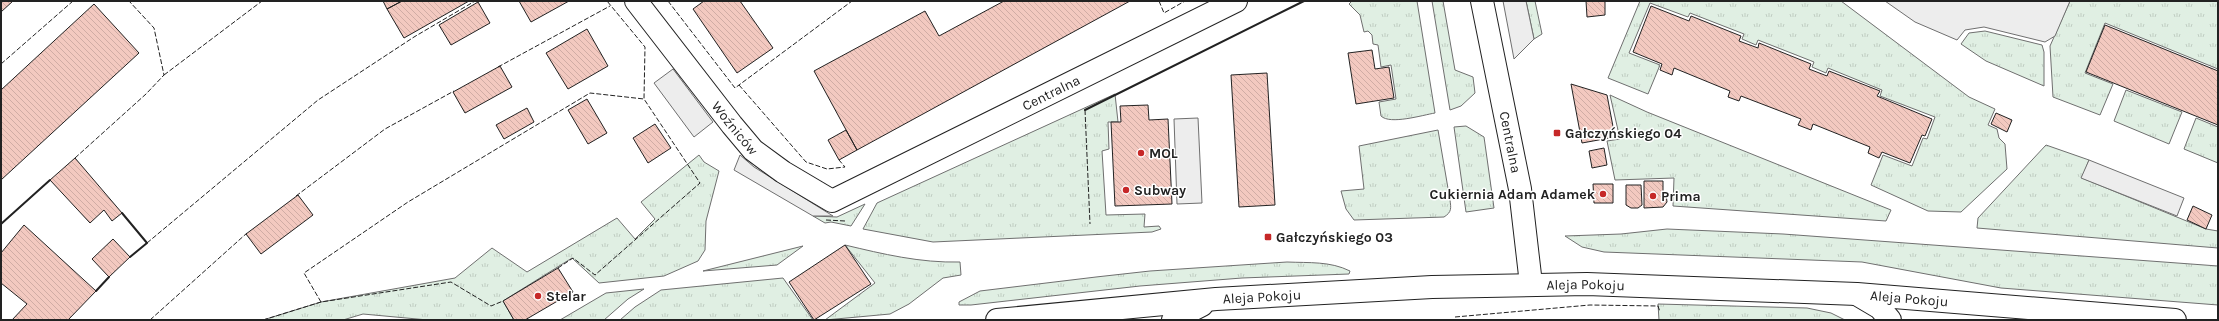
<svg xmlns="http://www.w3.org/2000/svg" width="2219" height="321" font-family="Karla,sans-serif">
	<defs>
		<pattern id="grass-tufts" width="24" height="20" patternUnits="userSpaceOnUse"><rect width="24" height="20" fill="#e0efe3"/><path d="M3 7l-1-3M5 7V3M7 7l1-3M15 17l-1-3M17 17v-4M19 17l1-3" fill="none" stroke="#c0cdc2"/></pattern>
		<pattern id="building-back-hatch" width="6" height="6" patternUnits="userSpaceOnUse"><rect width="6" height="6" fill="#f3c9c0"/><path d="M-1 5l2 2M0 0l6 6M5-1l2 2" fill="none" stroke="#d0aca5"/></pattern>
	</defs>
	<rect width="100%" height="100%" fill="#fff"/>
	<path fill="url(#grass-tufts)" stroke="#6f6f6f" d="M 1352,1 L 1417,1 L 1435,113 C 1423,115 1390,125 1381,116 L 1379,102 L 1396,99 L 1391,65 L 1381,67 L 1378,45 L 1373,44 L 1372,35 L 1368,31 L 1364,32 L 1360,15 L 1349,4 Z
		M 1432,1 L 1443,1 L 1455,70 L 1473,77 L 1475,93 L 1461,106 L 1450,110 Z
		M 1526,1 L 1535,1 L 1542,34 L 1534,39 Z
		M 1640,1 L 1841,1 L 1969,97 L 1995,109 L 1988,125 L 1997,129 L 1999,138 L 2005,144 L 2007,169 L 1961,212 L 1928,211 L 1871,185 L 1883,155 L 1912,166 L 1923,138 L 1927,139 L 1935,117 L 1880,96 L 1882,90 L 1828,68 L 1826,73 L 1812,67 L 1814,62 L 1758,40 L 1756,45 L 1742,39 L 1744,34 L 1690,13 L 1688,17 L 1650,3 L 1629,53 L 1660,65 L 1648,94 L 1608,78 Z
		M 2070,1 L 2218,1 L 2218,69 L 2105,23 L 2085,73 L 2113,84 L 2100,115 L 2053,97 L 2050,46 Z
		M 1985,31 L 2042,45 L 2044,52 L 2044,86 L 1986,61 L 1961,44 L 1969,33 Z
		M 2126,90 L 2182,112 L 2169,144 L 2114,121 Z
		M 1115,94 L 1118,122 L 1108,122 L 1109,149 L 1102,151 L 1106,215 L 1145,214 L 1144,227 L 1159,226 L 1161,229 L 1152,232 L 933,242 L 863,229 L 877,203 Z
		M 1610,95 L 1647,112 L 1891,210 L 1886,221 L 1673,206 L 1674,178 L 1615,180 L 1607,141 L 1620,139 Z
		M 2196,118 L 2218,127 L 2218,163 L 2184,149 Z
		M 1466,126 L 1484,137 L 1494,208 L 1466,212 L 1454,127 Z
		M 1438,130 L 1450,200 C 1451,208 1452,212 1444,217 L 1354,220 L 1346,209 L 1341,191 L 1364,189 L 1359,146 Z
		M 2046,145 L 2089,160 L 2082,178 L 2206,229 L 2218,231 L 2218,248 L 1977,228 L 1978,218 Z
		M 699,155 L 704,162 L 719,171 L 706,221 L 705,250 L 698,261 L 664,276 L 599,283 L 572,258 L 503,301 L 514,320 L 428,320 L 363,314 L 343,320 L 263,320 L 321,302 L 455,278 L 492,248 L 527,272 L 617,218 L 635,239 L 655,219 L 641,202 Z
		M 865,204 L 851,226 L 831,222 L 825,223 L 813,216 L 837,217 Z
		M 1667,229 L 1783,234 L 2218,266 L 2218,305 L 2001,288 L 1862,262 L 1604,252 L 1582,247 L 1565,236 L 1621,234 Z
		M 845,245 C 883,254 920,263 960,262 L 961,275 L 943,278 L 909,304 L 890,314 L 825,320 L 875,283 Z
		M 803,246 L 777,265 L 703,271 Z
		M 1287,262 C 1309,263 1330,261 1350,271 L 1349,274 L 1242,278 L 1140,286 L 971,305 L 959,305 L 959,302 L 980,291 L 1096,277 L 1150,271 Z
		M 783,278 L 813,320 L 620,320 L 635,307 L 661,290 Z
		M 644,289 L 628,299 L 604,320 L 560,320 L 606,293 Z
		M 1658,304 L 1807,308 L 1831,313 L 1845,320 L 1659,320 Z"/>
	<path fill="#ededed" stroke="#6f6f6f" d="M 1503,1 L 1526,1 L 1534,39 L 1514,59 Z
		M 1885,1 L 2070,1 L 2055,36 L 2045,42 L 1984,27 L 1965,30 L 1957,40 L 1915,22 Z
		M 673,69 L 713,122 L 694,137 L 654,83 Z
		M 1198,118 L 1202,203 L 1177,204 L 1174,119 Z
		M 740,155 L 754,167 L 833,216 L 813,216 L 734,170 Z
		M 2089,160 L 2184,198 L 2177,216 L 2081,178 Z"/>
	<path fill="url(#building-back-hatch)" stroke="#222" d="M 1,1 L 13,1 L 1,12 Z
		M 383,1 L 402,1 L 387,9 Z
		M 402,1 L 469,1 L 404,38 L 387,9 Z
		M 519,1 L 569,1 L 531,22 Z
		M 704,1 L 740,1 L 773,48 L 737,73 L 693,9 Z
		M 1004,1 L 1130,1 L 857,150 L 814,71 L 925,11 L 939,36 Z
		M 1586,1 L 1605,1 L 1605,15 L 1587,17 Z
		M 478,2 L 490,23 L 451,45 L 439,25 Z
		M 94,4 L 139,53 L 1,180 L 1,90 Z
		M 1651,6 L 1689,21 L 1691,16 L 1741,36 L 1739,41 L 1758,48 L 1759,43 L 1811,64 L 1809,69 L 1827,76 L 1829,71 L 1880,91 L 1877,96 L 1932,119 L 1925,136 L 1922,135 L 1910,163 L 1882,152 L 1879,158 L 1868,153 L 1870,147 L 1813,124 L 1811,130 L 1798,125 L 1801,119 L 1741,96 L 1739,101 L 1728,97 L 1730,91 L 1674,68 L 1672,75 L 1660,70 L 1662,64 L 1633,52 Z
		M 2105,25 L 2218,71 L 2218,125 L 2086,72 Z
		M 587,29 L 608,66 L 568,89 L 546,53 Z
		M 1372,50 L 1375,69 L 1389,67 L 1394,98 L 1356,104 L 1348,53 Z
		M 500,66 L 512,87 L 465,113 L 453,92 Z
		M 1267,73 L 1275,205 L 1239,207 L 1231,75 Z
		M 1571,84 L 1607,95 L 1615,137 L 1582,143 Z
		M 587,99 L 607,133 L 588,144 L 568,110 Z
		M 1148,105 L 1149,120 L 1168,119 L 1172,204 L 1115,206 L 1111,122 L 1121,122 L 1120,106 Z
		M 527,108 L 534,122 L 504,139 L 496,125 Z
		M 1996,113 L 2012,120 L 2007,132 L 1991,124 Z
		M 655,124 L 671,148 L 648,163 L 633,138 Z
		M 846,130 L 857,150 L 839,160 L 828,140 Z
		M 1604,148 L 1607,165 L 1592,168 L 1589,151 Z
		M 75,158 L 122,213 L 112,221 L 104,210 L 90,223 L 50,180 Z
		M 1644,181 L 1663,181 L 1663,192 L 1666,194 L 1667,202 L 1663,207 L 1644,208 Z
		M 1593,184 L 1613,184 L 1613,203 L 1594,203 Z
		M 1626,185 L 1641,185 L 1642,205 L 1638,208 L 1631,208 L 1626,205 Z
		M 298,195 L 313,215 L 261,254 L 246,234 Z
		M 2193,206 L 2212,215 L 2206,229 L 2187,220 Z
		M 24,225 L 96,291 L 68,320 L 12,320 L 27,304 L 1,283 L 1,253 Z
		M 113,239 L 130,257 L 109,277 L 92,259 Z
		M 845,245 L 871,284 L 814,320 L 789,282 Z
		M 558,268 L 573,292 L 525,320 L 514,320 L 503,301 Z"/>
	<g fill="none" stroke-linecap="round" stroke-linejoin="round">
		<defs>
			<g id="minor">
				<path id="s1" d="M 636,1 L 732,125 L 753,150 L 783,172 L 832,201 L 1236,1"/>
				<path id="s2" d="M 1482,1 L 1520,189 L 1531,284"/>
			</g>
			<g id="major">
				<path d="M 1858,295 L 1880,308 L 1890,320"/>
				<path id="s3" d="M 997,320 L 1216,299 L 1432,287 L 1587,284 L 1857,294 L 2175,320"/>
				<path d="M 1173,320 L 1202,305"/>
			</g>
		</defs>
		<use href="#minor" stroke="#222" stroke-width="24"/>
		<use href="#major" stroke="#222" stroke-width="24"/>
		<use href="#minor" stroke="#fff" stroke-width="22"/>
		<use href="#major" stroke="#fff" stroke-width="22"/>
		<path stroke="#222" stroke-width="1" stroke-dasharray="5 2" stroke-linecap="butt" d="M 668,1 L 735,88 L 852,1
			M 1159,1 L 1164,13 L 1185,1
			M 1,64 L 73,1
			M 498,67 L 610,6
			M 164,75 L 262,1
			M 739,85 L 806,162 L 827,169 L 845,167 L 839,160
			M 1085,110 L 1090,224
			M 75,158 L 146,94 L 164,75 L 154,28 L 129,1
			M 296,196 L 385,129 L 454,91
			M 826,220 L 845,221
			M 147,243 L 318,100 L 414,37 L 475,1
			M 558,268 L 573,258 L 595,275 L 700,183 L 644,99 L 645,47 L 607,1
			M 321,302 L 304,273 L 408,202 L 590,93 L 644,99
			M 1455,317 L 1590,305 L 1658,306 L 1660,312
			M 150,320 L 247,233
			M 263,320 L 321,302 L 451,282 L 491,306 L 503,301"/>
		<path stroke="#222" stroke-width="2" d="M 1085,110 L 1304,1
			M 122,213 L 147,243 L 130,257
			M 1,224 L 50,180
			M 96,291 L 109,277"/>
	</g>
	<g fill="#c62828" stroke="#fff" stroke-width="1.5">
		<rect x="1553" y="129" width="8" height="8" rx="2"/>
		<circle cx="1141" cy="153" r="4"/>
		<circle cx="1126" cy="190" r="4"/>
		<circle cx="1603" cy="194" r="4"/>
		<circle cx="1653" cy="196" r="4"/>
		<rect x="1264" y="233" width="8" height="8" rx="2"/>
		<circle cx="538" cy="296" r="4"/>
	</g>
	<g text-anchor="middle" stroke-width="3" stroke-linejoin="round" paint-order="stroke">
		<g font-size="14" fill="#222" stroke="#fff">
			<text dy="5" stroke="none"><textPath href="#s1" startOffset="528">Centralna</textPath></text>
			<text dy="5" stroke="none"><textPath href="#s1" startOffset="161">Woźniców</textPath></text>
			<text dy="5" stroke="none"><textPath href="#s2" startOffset="144">Centralna</textPath></text>
			<text dy="5" stroke="none"><textPath href="#s3" startOffset="590">Aleja Pokoju</textPath></text>
			<text dy="5" stroke="none"><textPath href="#s3" startOffset="266">Aleja Pokoju</textPath></text>
			<text dy="5" stroke="none"><textPath href="#s3" startOffset="914">Aleja Pokoju</textPath></text>
		</g>
		<g font-size="14" font-weight="bold" fill="#222" stroke="#fff" text-anchor="start">
			<text x="1565" y="138">Gałczyńskiego 04</text>
			<text x="1149" y="158">MOL</text>
			<text x="1134" y="195">Subway</text>
			<text x="1595" y="199" text-anchor="end">Cukiernia Adam Adamek</text>
			<text x="1661" y="201">Prima</text>
			<text x="1276" y="242">Gałczyńskiego 03</text>
			<text x="546" y="301">Stelar</text>
		</g>
	</g>
	<rect width="2219" height="321" fill="none" stroke="#222222" stroke-width="4"/>
</svg>
